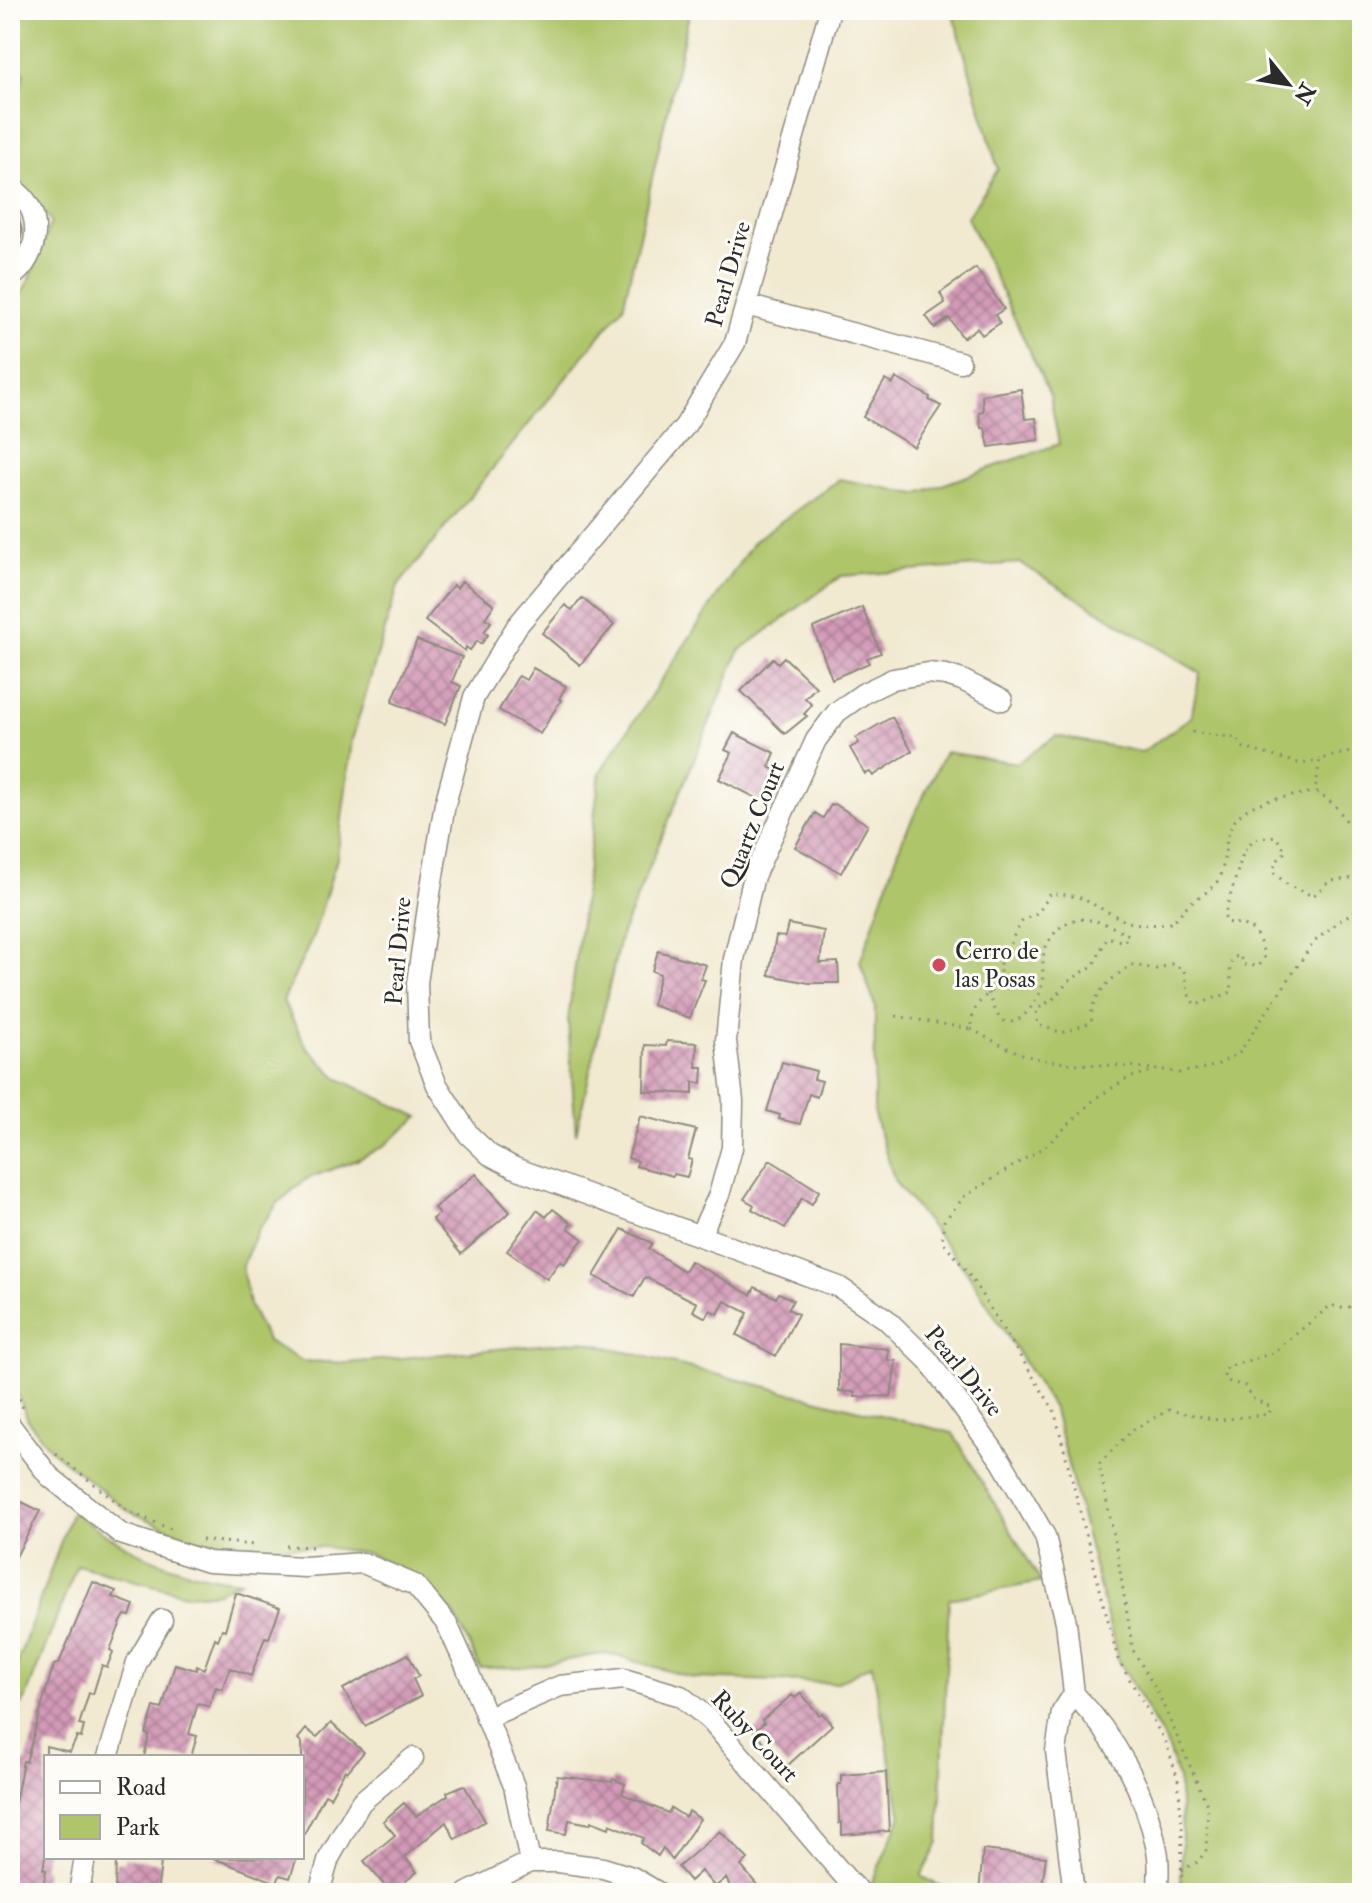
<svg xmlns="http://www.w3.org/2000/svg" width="1372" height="1903" font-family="'IM FELL Double Pica',serif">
	<defs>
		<pattern id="building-cross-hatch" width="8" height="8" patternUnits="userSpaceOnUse" patternTransform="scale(2)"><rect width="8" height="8" fill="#d39ab7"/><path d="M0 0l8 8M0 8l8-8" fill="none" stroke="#ab7e95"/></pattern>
	</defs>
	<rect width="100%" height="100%" fill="#fdfcf7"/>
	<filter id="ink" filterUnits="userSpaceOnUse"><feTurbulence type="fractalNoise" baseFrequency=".0125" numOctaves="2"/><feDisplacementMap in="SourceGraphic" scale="16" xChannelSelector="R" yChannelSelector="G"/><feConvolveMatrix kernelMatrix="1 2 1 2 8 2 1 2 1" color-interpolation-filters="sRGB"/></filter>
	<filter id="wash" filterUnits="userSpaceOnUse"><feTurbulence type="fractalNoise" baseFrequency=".006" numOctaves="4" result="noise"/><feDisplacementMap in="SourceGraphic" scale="32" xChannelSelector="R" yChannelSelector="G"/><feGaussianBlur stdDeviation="1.8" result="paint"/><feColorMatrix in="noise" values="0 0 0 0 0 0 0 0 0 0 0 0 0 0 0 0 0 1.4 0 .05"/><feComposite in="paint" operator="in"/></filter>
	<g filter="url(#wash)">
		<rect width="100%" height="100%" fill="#f1e9d0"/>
		<path fill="#afc56a" stroke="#6d784a" stroke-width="2" d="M 10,10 L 690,10 L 623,307 L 398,586 L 352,740 L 337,858 L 314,934 L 283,1001 L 307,1048 L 339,1079 L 419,1117 L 384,1146 L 357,1160 L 306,1179 L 279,1202 L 258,1230 L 242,1266 L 249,1305 L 267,1341 L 302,1361 L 348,1363 L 582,1341 L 953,1433 L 1041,1582 L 949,1599 L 939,1842 L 921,1876 L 953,1893 L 881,1893 L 870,1887 L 901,1816 L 872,1664 L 836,1683 L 693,1678 L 606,1653 L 530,1667 L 480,1668 L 455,1615 L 417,1576 L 369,1554 L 325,1547 L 269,1546 L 193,1539 L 128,1511 L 52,1451 L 29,1422 L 12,1381 L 10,1368 L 10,316 L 30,278 L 51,222 L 33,197 L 10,178 L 10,140 L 24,73 L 10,40 Z
			M 952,10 L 1362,10 L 1362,1893 L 1181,1893 L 1182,1829 L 1178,1779 L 1166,1743 L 1118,1659 L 1054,1410 L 966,1270 L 895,1182 L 874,1115 L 875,1006 L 860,962 L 903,838 L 945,752 L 1017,763 L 1056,736 L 1142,752 L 1191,717 L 1200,673 L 1020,563 L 841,576 L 739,651 L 620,938 L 576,1134 L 568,1021 L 600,772 L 754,541 L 840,479 L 916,494 L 1059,444 L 1050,395 L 967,217 L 998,169 Z
			M 72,1511 C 129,1552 170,1573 240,1581 L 218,1592 L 189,1595 L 77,1565 L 26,1697 L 10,1724 L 10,1683 Z"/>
		<g id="blocks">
			<path fill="url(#building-cross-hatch)" d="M 10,203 L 18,213 L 22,232 L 17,252 L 10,261 Z
				M 976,268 L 1004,309 L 995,315 L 1000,323 L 982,335 L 977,328 L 963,338 L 949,318 L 935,328 L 926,316 L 945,303 L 940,293 Z
				M 896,378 L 930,397 L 929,400 L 941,406 L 914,447 L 863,417 L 885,380 L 893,384 Z
				M 1021,389 L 1025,419 L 1036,418 L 1039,440 L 989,447 L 985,428 L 981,428 L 979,412 L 983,411 L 982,395 Z
				M 462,581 L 494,605 L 485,618 L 491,622 L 484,632 L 488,635 L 481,644 L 477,641 L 470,650 L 466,647 L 465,651 L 425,621 L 453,585 L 457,588 Z
				M 582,598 L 614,625 L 580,665 L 542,633 L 565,605 L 572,610 Z
				M 862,607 L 881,653 L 867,658 L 869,663 L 832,679 L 813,628 Z
				M 417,640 L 462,657 L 452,682 L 461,686 L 445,724 L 392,702 Z
				M 784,657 L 816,687 L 805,698 L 812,705 L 804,714 L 807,716 L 785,734 L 741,691 L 773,658 L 778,663 Z
				M 533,668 L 566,686 L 559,699 L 561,700 L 540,734 L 499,710 L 517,678 L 519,676 L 526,680 Z
				M 892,717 L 912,751 L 873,776 L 870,772 L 865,774 L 850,748 L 859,743 L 856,738 Z
				M 734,733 L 775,753 L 769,767 L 776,771 L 771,781 L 773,782 L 760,800 L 719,779 L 732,753 L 725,750 Z
				M 835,804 L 868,825 L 841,873 L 795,847 L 815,813 L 823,818 L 831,805 L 833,806 Z
				M 788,924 L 824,931 L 820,963 L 838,962 L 839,983 L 809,983 L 769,975 L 776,936 L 785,937 Z
				M 658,951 L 706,965 L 701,979 L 705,980 L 690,1018 L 652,1005 L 660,974 L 652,971 Z
				M 667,1041 L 697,1043 L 696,1067 L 703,1067 L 702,1083 L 693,1082 L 693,1094 L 644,1091 L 645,1045 L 666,1046 Z
				M 782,1062 L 816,1071 L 814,1079 L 822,1081 L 817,1097 L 809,1094 L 800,1124 L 779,1119 L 780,1115 L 767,1111 Z
				M 640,1116 L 696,1130 L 688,1159 L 692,1160 L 687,1177 L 674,1174 L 673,1176 L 636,1166 L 638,1161 L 628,1158 Z
				M 770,1160 L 819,1191 L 812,1204 L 802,1198 L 785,1228 L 752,1209 L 754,1205 L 744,1199 Z
				M 476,1174 L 510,1212 L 461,1254 L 432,1219 L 439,1214 L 434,1208 Z
				M 553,1209 L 571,1223 L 568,1228 L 583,1239 L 564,1264 L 560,1261 L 547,1279 L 507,1251 L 537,1210 L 546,1217 Z
				M 622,1229 L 652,1243 L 649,1249 L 684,1271 L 690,1261 L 751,1295 L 755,1287 L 776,1298 L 779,1293 L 793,1300 L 788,1309 L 798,1314 L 776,1356 L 737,1335 L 748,1313 L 725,1301 L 718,1314 L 710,1310 L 706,1318 L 693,1311 L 697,1303 L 645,1277 L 634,1297 L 594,1276 Z
				M 839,1344 L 888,1349 L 888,1360 L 896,1361 L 891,1396 L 855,1397 L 855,1392 L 839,1391 Z
				M 10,1496 L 40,1511 L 10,1568 Z
				M 93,1582 L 116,1591 L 113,1597 L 134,1605 L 130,1616 L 125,1615 L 121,1622 L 110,1650 L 113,1652 L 107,1667 L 102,1665 L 93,1694 L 89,1693 L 79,1725 L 84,1726 L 81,1738 L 77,1737 L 70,1752 L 46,1746 L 46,1852 L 43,1869 L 46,1870 L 42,1893 L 10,1893 L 10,1830 L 23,1761 L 26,1762 L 50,1677 L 54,1665 L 59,1663 Z
				M 236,1593 L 280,1608 L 269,1638 L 265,1637 L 251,1676 L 230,1668 L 222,1689 L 216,1687 L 209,1707 L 198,1703 L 189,1734 L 197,1736 L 191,1757 L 144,1757 L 149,1735 L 146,1734 L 154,1707 L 162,1709 L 175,1664 L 196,1670 L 197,1666 L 204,1669 L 215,1638 L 218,1640 L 222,1629 L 225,1630 Z
				M 408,1654 L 419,1676 L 413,1679 L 421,1696 L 365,1726 L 343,1689 Z
				M 801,1693 L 819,1715 L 822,1713 L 832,1725 L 787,1766 L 754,1731 L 764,1723 L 762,1720 L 792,1695 L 795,1698 Z
				M 331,1723 L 364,1752 L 347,1772 L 345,1770 L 330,1797 L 325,1794 L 302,1838 L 302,1743 L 298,1739 L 306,1729 L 317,1737 Z
				M 886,1772 L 889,1831 L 842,1835 L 842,1822 L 839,1823 L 838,1784 L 841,1784 L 841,1775 Z
				M 557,1776 L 612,1782 L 613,1779 L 625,1784 L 622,1794 L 668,1813 L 671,1808 L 685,1817 L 689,1811 L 700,1819 L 672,1860 L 663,1848 L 658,1856 L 641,1843 L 644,1838 L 610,1824 L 609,1828 L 591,1821 L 590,1824 L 569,1820 L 566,1834 L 549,1831 Z
				M 464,1785 L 485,1821 L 455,1839 L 446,1822 L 405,1857 L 417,1872 L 391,1893 L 364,1861 L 395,1835 L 383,1821 L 404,1803 L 416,1816 L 448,1795 L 447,1792 Z
				M 720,1831 L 748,1859 L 741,1866 L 764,1893 L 733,1893 L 726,1878 L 715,1887 L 701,1871 L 690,1881 L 678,1867 Z
				M 983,1850 L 1046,1857 L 1041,1893 L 979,1893 Z
				M 297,1857 L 290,1878 L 280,1875 L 277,1883 L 213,1858 Z
				M 125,1858 L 161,1863 L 157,1893 L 115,1890 L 116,1861 L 124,1862 Z"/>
		</g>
	</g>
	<g filter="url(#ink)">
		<use href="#blocks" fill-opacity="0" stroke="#8e8a7e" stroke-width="2"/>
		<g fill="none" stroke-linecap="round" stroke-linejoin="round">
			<defs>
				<path id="minor" d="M 830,10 L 735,343 L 685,426 L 517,626 L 474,697 L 445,804 L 431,887 L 417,983 L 419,1041 L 437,1085 L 469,1135 L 490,1155 L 515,1168 L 839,1287 L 886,1319 L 928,1360 L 1002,1462 L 1045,1536 L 1066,1622 L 1074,1694 L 1062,1712 L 1056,1751 L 1074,1893
					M 10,187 C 46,207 41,257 10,278
					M 746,305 L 960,362
					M 700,1235 L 719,1195 L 732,1148 L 733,1101 L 726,1041 L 734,959 L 754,876 L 816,740 L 837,712 L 864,693 L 893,679 L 928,673 L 946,675 L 962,680 L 1002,700
					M 10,1425 L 49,1476 L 121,1534 L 208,1562 L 305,1567 L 363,1563 L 415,1585 L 447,1624 L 466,1666 L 514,1786 L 530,1862
					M 1074,1694 C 1115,1736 1146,1792 1157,1850 C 1160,1863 1158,1879 1158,1893
					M 486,1718 L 560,1686 L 624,1679 L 681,1696 L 711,1721 L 851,1884 L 861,1893
					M 108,1757 L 137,1662 L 162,1620
					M 79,1893 L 85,1857
					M 319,1893 L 329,1858 L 361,1802 L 413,1758
					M 467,1893 L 530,1862 L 558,1862 L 603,1868 L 632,1877 L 659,1893"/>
			</defs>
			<use href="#minor" stroke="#8e8a7e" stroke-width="23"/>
			<path stroke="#8e8a7e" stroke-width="3" stroke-dasharray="2 6" stroke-linecap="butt" d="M 1192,732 L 1237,738 L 1244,748 L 1302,764 L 1320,759
				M 1362,743 L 1350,752 L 1320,759 L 1315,791 L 1335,805 L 1362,843
				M 988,993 C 992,1000 996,1016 1002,1020 C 1018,1030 1037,1002 1041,989 C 1045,976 1040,959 1046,947 C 1066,906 1096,918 1129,935 L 1124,942 L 1107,937 L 1094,965 L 1069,981 L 1053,999 L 1036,1010 L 1038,1025 L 1062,1033 L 1092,1022 C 1087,998 1113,976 1132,965 L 1156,969 L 1172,964 L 1184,970 L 1190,999 L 1196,1005 L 1232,992 L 1230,966 L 1233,958 L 1239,955 L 1244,965 L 1259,966 L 1265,956 C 1255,928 1255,926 1225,922 L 1225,914 L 1243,853 L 1254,839 L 1275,836 L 1286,851 L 1276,862 L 1273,872 L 1289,886 L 1313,896 L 1330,881 L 1362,877
				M 896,1016 L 971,1029 C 971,1007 982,997 1000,985 L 1000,960 L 1010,946 L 1013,937 L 1023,920 L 1038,913 L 1051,893 L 1079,897 L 1127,922 L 1148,925 L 1172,923 C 1178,916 1183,910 1189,904 C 1198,896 1212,892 1218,880 C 1226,865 1224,847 1229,832 C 1242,796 1285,800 1315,791
				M 971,1029 C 993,1041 1016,1054 1040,1059 C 1077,1067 1115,1063 1152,1069
				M 10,1368 L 12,1381 L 25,1413
				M 56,1454 L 128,1511 L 173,1530
				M 202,1540 L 255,1545
				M 286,1546 L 315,1547
				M 1181,1870 L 1198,1862 L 1206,1850 L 1208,1807 L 1158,1693 L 1133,1650 L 1116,1547 L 1099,1464 L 1132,1430 L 1169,1410 L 1218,1420 L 1269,1414 L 1271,1407 L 1252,1398 L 1245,1386 L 1227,1381 L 1224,1375 L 1227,1367 L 1273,1353 L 1331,1305 L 1345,1309 L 1362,1301
				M 1181,1893 L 1182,1829 L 1178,1779 L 1166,1743 L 1118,1659 L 1054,1410 L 966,1270 L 942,1240 L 944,1221 L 965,1196 L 1047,1145 L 1096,1098 L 1128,1078 L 1159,1069 L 1180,1073 L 1215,1066 L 1239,1053 L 1313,943 L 1340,920 L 1362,907"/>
			<use href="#minor" stroke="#fff" stroke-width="20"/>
		</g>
	</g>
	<circle fill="#d1495b" stroke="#fdfcf7" stroke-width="3" cx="939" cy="965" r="8"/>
	<g text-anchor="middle" stroke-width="6" stroke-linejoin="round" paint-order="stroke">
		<g font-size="24" fill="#2b2b2b" stroke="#fdfcf7">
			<text transform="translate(728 274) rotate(-74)" y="8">Pearl Drive</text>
			<text transform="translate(752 825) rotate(-68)" y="8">Quartz Court</text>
			<text transform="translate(398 951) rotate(-85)" y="8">Pearl Drive</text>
			<text transform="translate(964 1371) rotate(51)" y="8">Pearl Drive</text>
			<text transform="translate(755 1736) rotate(47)" y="8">Ruby Court</text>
		</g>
		<g font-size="24" fill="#2b2b2b" stroke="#fdfcf7" text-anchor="start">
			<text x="955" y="959">Cerro de<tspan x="955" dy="28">las Posas</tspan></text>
		</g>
	</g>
	<rect width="1372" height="1903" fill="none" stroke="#fdfcf7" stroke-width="40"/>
	<rect x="44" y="1755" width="260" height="104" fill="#fdfcf7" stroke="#a9a8a5" stroke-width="2"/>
	<rect x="60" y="1781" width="40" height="12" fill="#ffffff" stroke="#a9a8a5" stroke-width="2"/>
	<text x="116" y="1795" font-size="24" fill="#2b2b2b">Road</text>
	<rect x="60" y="1815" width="40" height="24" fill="#afc56a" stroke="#a9a8a5" stroke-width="2"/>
	<text x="116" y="1835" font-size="24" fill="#2b2b2b">Park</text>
	<g transform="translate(1288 84) rotate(120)" stroke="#fdfcf7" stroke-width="6" paint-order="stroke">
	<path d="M0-6L14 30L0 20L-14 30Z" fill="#2b2b2b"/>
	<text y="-12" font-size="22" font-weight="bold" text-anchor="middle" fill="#2b2b2b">N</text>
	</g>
</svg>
